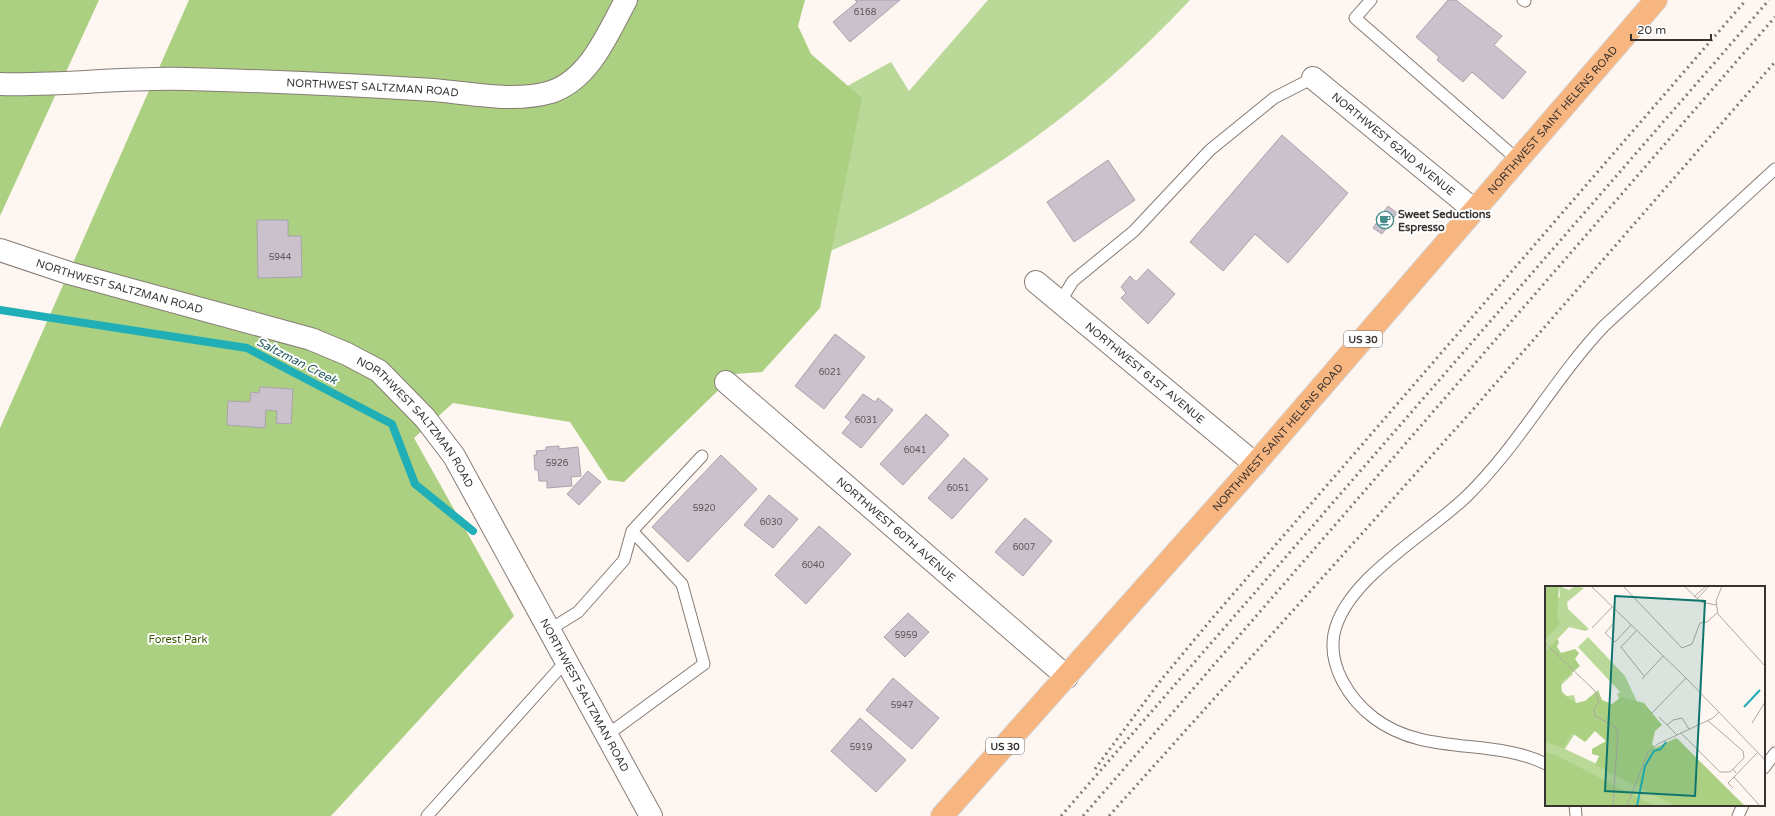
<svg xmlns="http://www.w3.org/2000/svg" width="1775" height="816" font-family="'Varela Round',sans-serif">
	<rect width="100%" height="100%" fill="#fef6f1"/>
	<path fill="#bad898" d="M 988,0 L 1190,0 C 1107,89 1008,166 899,220 C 868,235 836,248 805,262 L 831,95 L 891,62 L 909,91 Z"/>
	<path fill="#abd081" d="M 0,0 L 99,0 L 0,216 Z
		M 189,0 L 805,0 L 798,26 L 811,54 L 862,98 L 820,308 L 762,372 L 735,374 L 624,482 L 608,480 L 570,422 L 453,403 L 414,438 L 514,616 L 331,816 L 0,816 L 0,428 Z"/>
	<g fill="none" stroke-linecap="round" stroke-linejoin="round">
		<path stroke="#20afb6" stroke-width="8" d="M 0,310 L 247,348 L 392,424 L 415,484 L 473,531"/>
	</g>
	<path fill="#cbc1cc" stroke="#aba2ac" d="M 855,0 L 900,0 L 850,42 L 833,22 L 857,2 Z
		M 1448,0 L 1456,0 L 1502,36 L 1494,45 L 1526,72 L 1503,99 L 1472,72 L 1463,82 L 1437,60 L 1439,57 L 1416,37 Z
		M 1282,135 L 1348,193 L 1288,263 L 1255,234 L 1223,271 L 1190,242 Z
		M 1108,160 L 1135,200 L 1074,242 L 1047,202 Z
		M 1388,206 L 1397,213 L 1382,234 L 1373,228 Z
		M 257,220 L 288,220 L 288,236 L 301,236 L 302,277 L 258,278 Z
		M 1148,269 L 1175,294 L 1148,324 L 1121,298 L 1126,293 L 1121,287 L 1130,276 L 1136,282 Z
		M 835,334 L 865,357 L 824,409 L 795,386 Z
		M 260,387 L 293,389 L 291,424 L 276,423 L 277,411 L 266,410 L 265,428 L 227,425 L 228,401 L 250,402 L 251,392 L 259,393 Z
		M 863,394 L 875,402 L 878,398 L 893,410 L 861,448 L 842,433 L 851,422 L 845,417 Z
		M 926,414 L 949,435 L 903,485 L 880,464 Z
		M 559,446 L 559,449 L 578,447 L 581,476 L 571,477 L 572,486 L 547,488 L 547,481 L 539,481 L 538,470 L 535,470 L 534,455 L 537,455 L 536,451 L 546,450 L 546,447 Z
		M 721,455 L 757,489 L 688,562 L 652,527 Z
		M 964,458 L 988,479 L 952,519 L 928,498 Z
		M 588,471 L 601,482 L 579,505 L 567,494 Z
		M 769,495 L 798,519 L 773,548 L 744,525 Z
		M 1025,518 L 1052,541 L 1023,576 L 995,552 Z
		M 819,526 L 851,554 L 806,604 L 775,575 Z
		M 908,613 L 929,632 L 905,657 L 884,637 Z
		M 893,678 L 939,718 L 912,749 L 866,710 Z
		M 860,718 L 906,760 L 876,792 L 831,751 Z"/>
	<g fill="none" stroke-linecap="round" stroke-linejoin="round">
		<defs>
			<path id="service" d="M 1371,0 L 1355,18 L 1518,160
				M 1523,0 L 1525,1
				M 1060,302 L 1073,281 L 1134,231 L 1210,150 L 1274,98 L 1313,78
				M 549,630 L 578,612 L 624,560 L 632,531
				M 607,735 L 704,664 L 682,584 L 632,531 L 702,456
				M 1546,764 C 1492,737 1425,757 1374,718 C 1349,699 1328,666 1334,634 C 1345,579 1428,534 1467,496 C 1519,445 1554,379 1604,326 L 1775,169
				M 1764,768 L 1775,753
				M 1575,805 L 1576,816
				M 427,816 L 566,661
				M 1738,816 L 1743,805"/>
			<g id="minor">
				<path id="s1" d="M 1313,78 L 1474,210"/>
				<path id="s2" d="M 0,84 C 62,86 124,77 186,79 C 268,81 351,85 433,90 C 471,93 513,103 551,92 C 590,79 608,33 626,0"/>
				<path id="s3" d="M 0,250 L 69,273 L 311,339 L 347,354 L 379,371 L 425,418 L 454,456 L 651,816"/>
				<path id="s4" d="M 1036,282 L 1255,464"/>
				<path id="s5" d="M 726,382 L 1067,677"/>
			</g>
			<g id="trunk">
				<path id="s6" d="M 942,816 L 1255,464 L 1656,0"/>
			</g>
		</defs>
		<use href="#service" stroke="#877b74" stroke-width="13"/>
		<use href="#minor" stroke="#877b74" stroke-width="24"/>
		<use href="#trunk" stroke="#d7d6d6" stroke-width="24"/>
		<use href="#service" stroke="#fff" stroke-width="11"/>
		<use href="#minor" stroke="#fff" stroke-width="22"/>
		<use href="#trunk" stroke="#f7b680" stroke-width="22"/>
		<path stroke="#837d79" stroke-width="3" stroke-dasharray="2 4" stroke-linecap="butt" d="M 1095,769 L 1161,680 L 1215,615 L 1746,0
			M 1061,816 L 1769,0
			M 1083,816 L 1775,17
			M 1109,816 L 1469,414 L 1775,62"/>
	</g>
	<defs>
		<symbol id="cafe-ring" viewBox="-11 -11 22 22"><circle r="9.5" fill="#fff" stroke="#468e8c" stroke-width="1.5"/><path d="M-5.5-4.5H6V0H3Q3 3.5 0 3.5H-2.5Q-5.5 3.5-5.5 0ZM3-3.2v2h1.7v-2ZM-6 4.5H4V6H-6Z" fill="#468e8c"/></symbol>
	</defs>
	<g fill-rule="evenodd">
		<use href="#cafe-ring" x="1375" y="210" width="20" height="20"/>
	</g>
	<g text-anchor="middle" stroke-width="4" stroke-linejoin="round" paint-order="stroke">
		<g font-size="9" fill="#5d5657">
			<text x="865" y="15">6168</text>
			<text x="280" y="260">5944</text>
			<text x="830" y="375">6021</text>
			<text x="866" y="423">6031</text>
			<text x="915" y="453">6041</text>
			<text x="557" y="466">5926</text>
			<text x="958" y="491">6051</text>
			<text x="704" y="511">5920</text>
			<text x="771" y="525">6030</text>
			<text x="1024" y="550">6007</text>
			<text x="813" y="568">6040</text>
			<text x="906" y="638">5959</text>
			<text x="902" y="708">5947</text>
			<text x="861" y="750">5919</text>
		</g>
		<g fill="#fff" stroke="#74706e" stroke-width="1">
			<rect x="1344" y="331" width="38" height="16" rx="3"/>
			<rect x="986" y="738" width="38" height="16" rx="3"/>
		</g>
		<g font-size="10" font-weight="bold" fill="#383330">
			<text x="1363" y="343">US 30</text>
			<text x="1005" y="750">US 30</text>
		</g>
		<g font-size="11" fill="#383330" stroke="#fff">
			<text dy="4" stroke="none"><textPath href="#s2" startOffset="373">NORTHWEST SALTZMAN ROAD</textPath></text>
			<text dy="4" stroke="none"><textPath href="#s6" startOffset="926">NORTHWEST SAINT HELENS ROAD</textPath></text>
			<text dy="4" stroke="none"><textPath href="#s1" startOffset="104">NORTHWEST 62ND AVENUE</textPath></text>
			<text dy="4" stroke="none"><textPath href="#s3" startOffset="125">NORTHWEST SALTZMAN ROAD</textPath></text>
			<text dy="4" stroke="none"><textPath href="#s4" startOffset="142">NORTHWEST 61ST AVENUE</textPath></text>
			<text dy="4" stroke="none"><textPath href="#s3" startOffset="461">NORTHWEST SALTZMAN ROAD</textPath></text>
			<text dy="4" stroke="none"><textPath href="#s6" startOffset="506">NORTHWEST SAINT HELENS ROAD</textPath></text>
			<text dy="4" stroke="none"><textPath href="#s5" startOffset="225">NORTHWEST 60TH AVENUE</textPath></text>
			<text dy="4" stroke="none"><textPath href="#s3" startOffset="785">NORTHWEST SALTZMAN ROAD</textPath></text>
		</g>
		<g font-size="11" font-weight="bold" fill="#383330" stroke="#fff" text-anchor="start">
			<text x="1398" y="218">Sweet Seductions<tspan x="1398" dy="13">Espresso</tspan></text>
		</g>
		<g font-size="11" fill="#395800" stroke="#fff">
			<text x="178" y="643">Forest Park</text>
		</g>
		<g font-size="12" font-style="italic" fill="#275d60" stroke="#fff">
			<text transform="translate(297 361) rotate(27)" y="4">Saltzman Creek</text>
		</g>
	</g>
	<g transform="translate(1545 586)">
		<rect width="220" height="220" fill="#fef6f1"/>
		<path d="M 14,0 L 24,4 L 30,0 L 39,2 L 22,16 L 23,23 L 44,43 L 40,45 L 24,41 L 4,62 L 28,88 L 13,102 L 22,110 L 29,109 L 31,118 L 52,114 L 20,163 L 67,185 L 133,153 L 177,198 L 193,220 L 0,220 L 0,29 L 15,10 ZM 43,51 L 80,90 L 93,118 L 75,114 L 72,108 L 75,106 L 33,61 Z" fill="#bad898"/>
		<path d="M 0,0 L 14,0 L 12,31 L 15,38 L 0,53 ZM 12,53 L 14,56 L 12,61 L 16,67 L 30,63 L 34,67 L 30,73 L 35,80 L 16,96 L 17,108 L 31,117 L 40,115 L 53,104 L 57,114 L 67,118 L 76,111 L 99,117 L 117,139 L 110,145 L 107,158 L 110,162 L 131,152 L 200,220 L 131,220 L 50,179 L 54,170 L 47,168 L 47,163 L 61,155 L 50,145 L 40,156 L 27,147 L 19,162 L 0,156 L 0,66 ZM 0,166 L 11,169 L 109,220 L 0,220 Z" fill="#abd081"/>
		<path fill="none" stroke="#20afb6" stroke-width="2" d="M 199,121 L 215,104M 92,220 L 100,180 L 109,165 L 116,163 L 121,156"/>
		<path fill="none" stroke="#afa8a4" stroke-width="1" d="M 46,0 L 141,92 L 220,174M 78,0 L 137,62 L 147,58 L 155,37 L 162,36 L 172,27M 139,0 L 156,16 L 171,19M 177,0 L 171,15 L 173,28 L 220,80M 149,11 L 161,0M 152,13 L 164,0M 69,37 L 60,47 L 70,56 L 86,39M 47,42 L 67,21M 92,44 L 76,61 L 99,90M 0,57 L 50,105 L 54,116 L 49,123 L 50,130 L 69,140 L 73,145 L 68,220M 97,93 L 118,70M 106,128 L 141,92M 114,131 L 122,139 L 128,134 L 137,132 L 144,143M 162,134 L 198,165 L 199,172 L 188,183 L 191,187M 207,137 L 220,116M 122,139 L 132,149M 136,147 L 175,186 L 185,186 L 188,183M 213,166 L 189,191 L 215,220M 188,202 L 183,197 L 189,191M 82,220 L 103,166 L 113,158 L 168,132 L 174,126"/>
		<path fill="#0f766e" fill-opacity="0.15" stroke="#0f766e" stroke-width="2" d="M 70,10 L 160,15 L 150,210 L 60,205 Z"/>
		<rect width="220" height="220" fill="none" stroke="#383330" stroke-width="2"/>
	</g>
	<path d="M1631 34v6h80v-6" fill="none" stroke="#383330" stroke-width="2"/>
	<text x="1637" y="34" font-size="12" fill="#383330" stroke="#ffffff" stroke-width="3" paint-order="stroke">20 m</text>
</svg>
